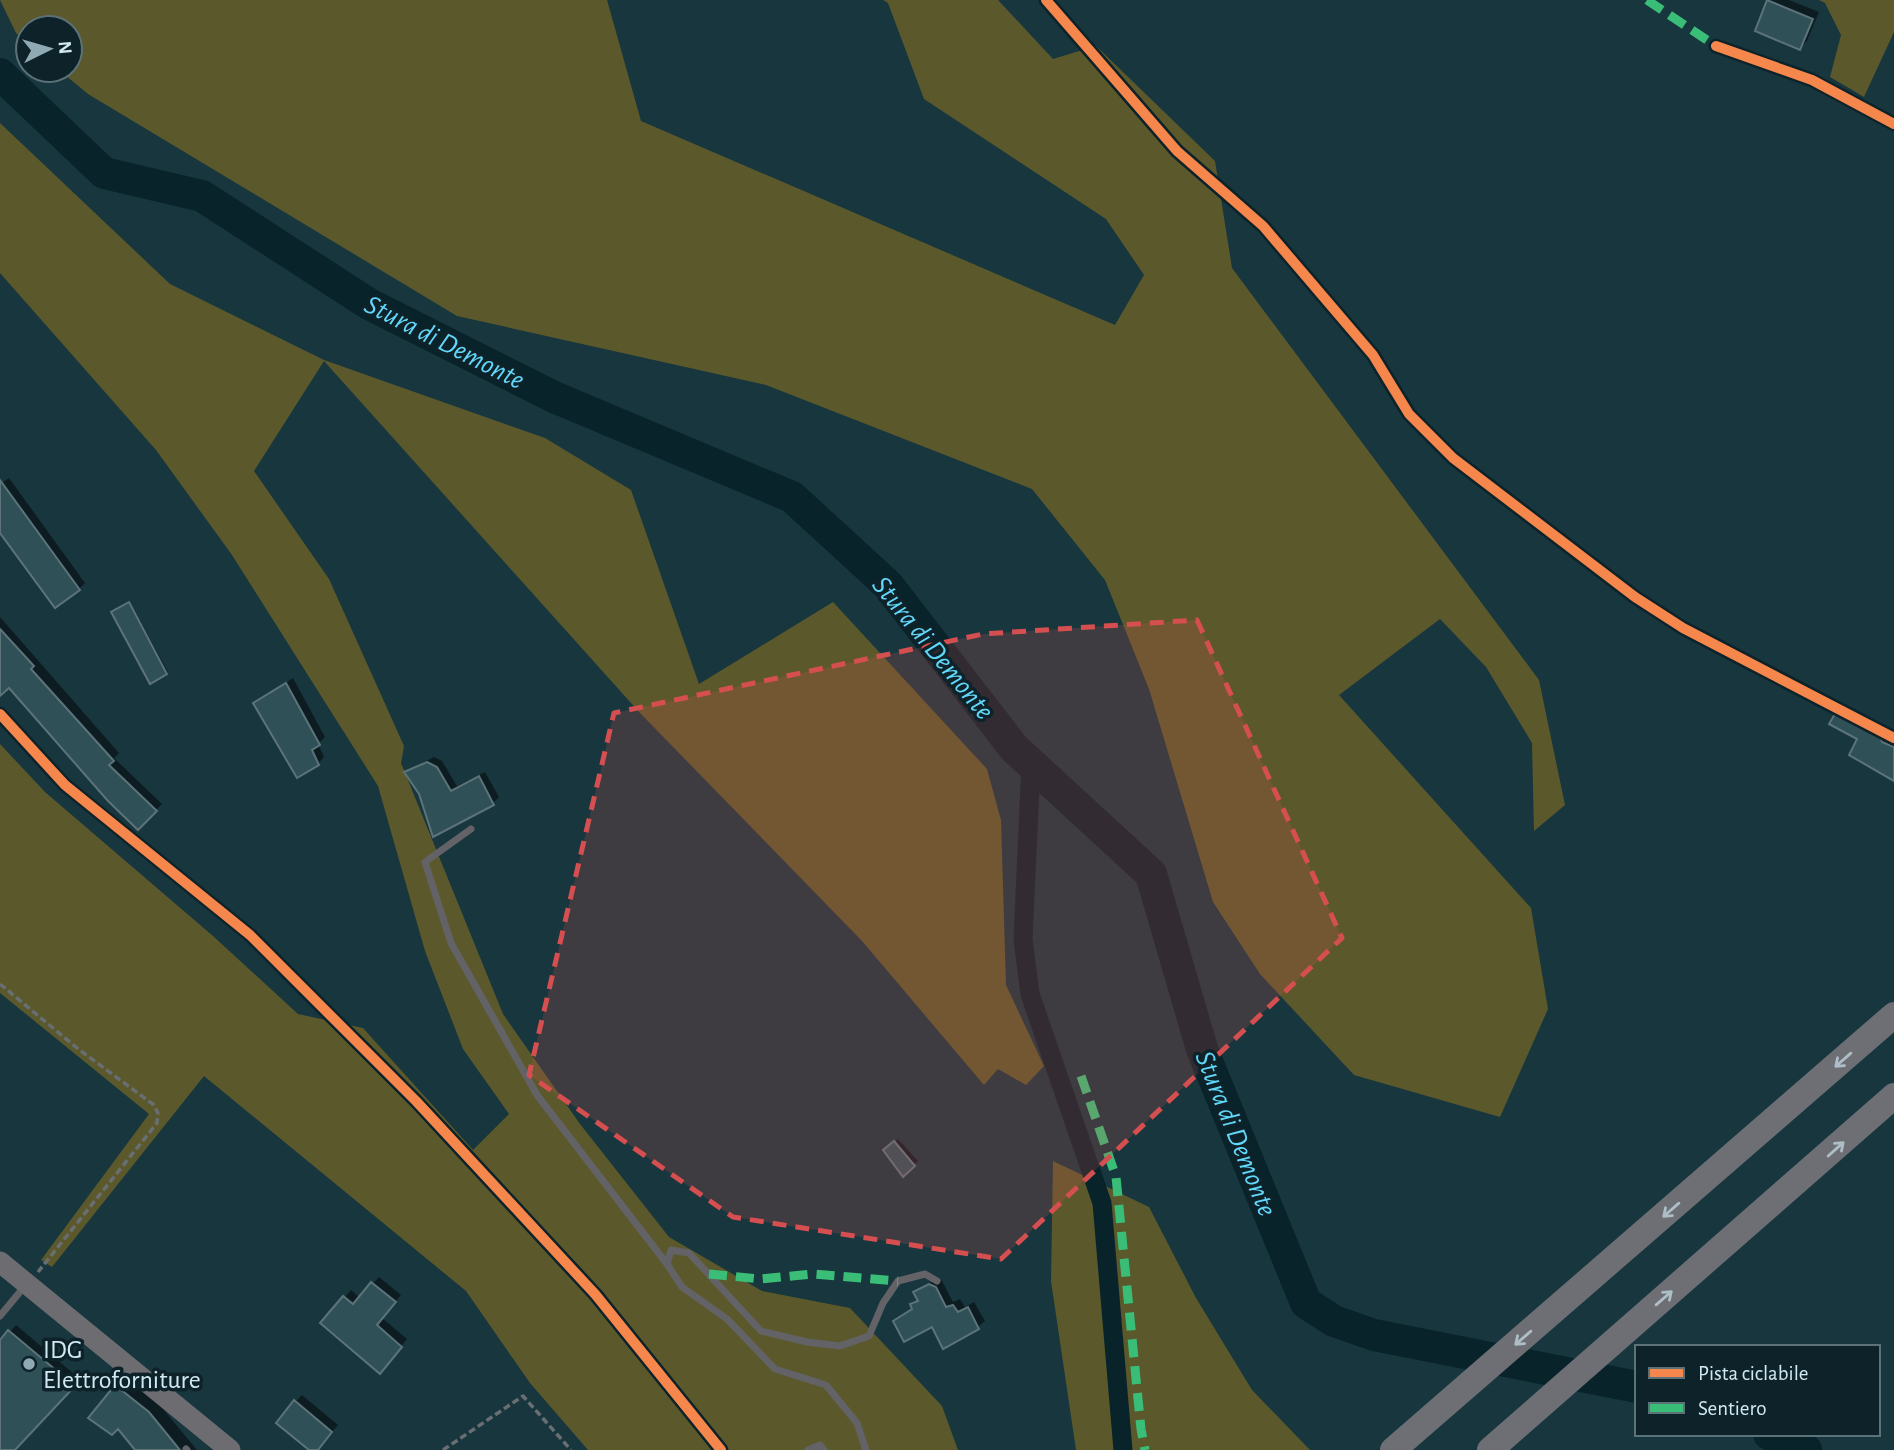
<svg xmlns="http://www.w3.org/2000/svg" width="1894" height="1450" font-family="'Alegreya Sans',sans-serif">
	<rect width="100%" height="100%" fill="#18363e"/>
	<path fill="#5b592c" d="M 0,0 L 607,0 L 641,121 L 1115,325 L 1144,275 L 1106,219 L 924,99 L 888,3 L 883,0 L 998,0 L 1053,59 L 1096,46 L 1215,161 L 1232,268 L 1539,680 L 1565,805 L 1534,831 L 1532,743 L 1486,667 L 1440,619 L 1339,695 L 1531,908 L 1548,1009 L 1500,1117 L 1354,1075 L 1260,974 L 1213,902 L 1149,689 L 1105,580 L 1032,489 L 766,385 L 457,316 L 88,94 L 59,70 L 70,70 L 70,28 L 28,28 L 28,44 L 16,33 Z
		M 1819,0 L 1894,0 L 1894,32 L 1864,97 L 1830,77 L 1841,35 L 1825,3 Z
		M 0,123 L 170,284 L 324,360 L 545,438 L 631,490 L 699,684 L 833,602 L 987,769 L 1001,820 L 1006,985 L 1044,1066 L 1026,1085 L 998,1069 L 984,1085 L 862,941 L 640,713 L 324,361 L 254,471 L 329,579 L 404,746 L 401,763 L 503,1014 L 580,1124 L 669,1237 L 762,1291 L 850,1308 L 942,1406 L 958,1450 L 588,1450 L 530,1383 L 466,1291 L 204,1076 L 52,1267 L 41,1260 L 149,1114 L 0,993 L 0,744 L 45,792 L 213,936 L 298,1014 L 363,1028 L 473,1150 L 509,1114 L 463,1049 L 425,951 L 378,786 L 232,555 L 156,450 L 0,273 Z
		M 1053,1161 L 1149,1207 L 1196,1298 L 1252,1390 L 1310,1450 L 1076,1450 L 1051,1281 Z"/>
	<path fill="#0007" d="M 1789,0 L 1819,12 L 1807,41 L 1800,48 L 1757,30 L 1770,0 Z
		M 9,478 L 85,583 L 79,589 L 0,530 L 0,484 Z
		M 130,602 L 168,672 L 166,673 L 115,610 Z
		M 0,617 L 119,753 L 114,758 L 162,804 L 138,828 L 9,686 L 0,685 Z
		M 293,678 L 325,737 L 318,744 L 324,757 L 318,764 L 255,703 Z
		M 1843,708 L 1885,730 L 1894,740 L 1894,777 L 1837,713 Z
		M 434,757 L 442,761 L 457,786 L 485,772 L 499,797 L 493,803 L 421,793 L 406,772 Z
		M 898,1139 L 918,1161 L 903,1174 L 889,1146 Z
		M 379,1277 L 401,1295 L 382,1318 L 407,1339 L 386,1365 L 322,1323 L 351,1290 L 360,1298 Z
		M 937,1278 L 942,1281 L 953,1302 L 960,1299 L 965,1307 L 974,1302 L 985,1321 L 978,1327 L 895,1322 L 913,1308 L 919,1298 L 916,1292 Z
		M 16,1325 L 80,1379 L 14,1450 L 0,1450 L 0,1343 Z
		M 125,1378 L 158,1403 L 197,1450 L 138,1450 L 116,1387 Z
		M 302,1395 L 338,1425 L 316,1450 L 312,1450 L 295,1402 Z"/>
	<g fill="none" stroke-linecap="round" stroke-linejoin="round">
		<path stroke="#09232b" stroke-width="19" d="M 1031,764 L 1023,939 L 1030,994 L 1102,1203 L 1123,1450"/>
		<path stroke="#09232b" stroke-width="32" d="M 0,74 L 104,173 L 202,196 L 369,304 L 554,397 L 792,497 L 888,585 L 1014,748 L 1151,874 L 1202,1049 L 1306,1303 L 1334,1321 L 1374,1335 L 1637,1387
			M 1769,1434 L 1806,1450"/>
	</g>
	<path fill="#305058" stroke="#5c737a" stroke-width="2" d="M 1767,0 L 1813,19 L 1800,50 L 1755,31 Z
		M 0,480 L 80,590 L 55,608 L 0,533 Z
		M 129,602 L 167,674 L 150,684 L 111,612 Z
		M 0,629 L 34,666 L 31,669 L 114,761 L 109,765 L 157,811 L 138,830 L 108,801 L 9,688 L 0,696 Z
		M 286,683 L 320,745 L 312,750 L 319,765 L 297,778 L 253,703 Z
		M 1836,712 L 1880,735 L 1882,742 L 1894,747 L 1894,781 L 1849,755 L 1857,739 L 1829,724 Z
		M 427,762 L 437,767 L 451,791 L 479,776 L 494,805 L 433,837 L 419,794 L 404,772 Z
		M 894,1141 L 915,1166 L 903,1177 L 883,1150 Z
		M 371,1282 L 396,1302 L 377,1325 L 402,1347 L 380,1374 L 320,1323 L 343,1296 L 353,1304 Z
		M 929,1284 L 936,1287 L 946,1307 L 953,1305 L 958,1312 L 968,1307 L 979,1329 L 943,1349 L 932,1327 L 904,1342 L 893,1321 L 912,1309 L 910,1304 L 918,1301 L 913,1292 Z
		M 8,1330 L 75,1386 L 15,1450 L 0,1450 L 0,1340 Z
		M 115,1385 L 149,1412 L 180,1450 L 135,1450 L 118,1429 L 112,1435 L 88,1418 Z
		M 294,1400 L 332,1432 L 318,1450 L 309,1450 L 276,1423 Z"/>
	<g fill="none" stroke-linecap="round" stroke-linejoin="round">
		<path stroke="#686e72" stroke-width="3.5" stroke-dasharray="7 3.5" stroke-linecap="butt" d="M 0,984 L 77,1048 L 154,1105 L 158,1113 L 157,1123 L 38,1272
			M 443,1450 L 523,1396 L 571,1450"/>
		<path stroke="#636367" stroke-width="7" d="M 471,829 L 425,862 L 451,943 L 537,1095 L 667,1264
			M 0,1316 L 24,1287
			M 186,1449 L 187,1450
			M 808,1450 L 820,1445 L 824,1450
			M 866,1450 L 857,1423 L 826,1385 L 775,1369 L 727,1319 L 682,1287 L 667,1264 L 671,1250 L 689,1253 L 761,1331 L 807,1342 L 840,1346 L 869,1336 L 883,1303 L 898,1281 L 925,1274 L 937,1281"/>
		<path stroke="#636367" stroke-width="14" d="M 1716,46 L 1812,80 L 1894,124
			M 0,714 L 65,785 L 250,935 L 416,1101 L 595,1294 L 721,1450
			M 1889,736 L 1894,738"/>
		<path stroke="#6d6c71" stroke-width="21" d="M 0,1262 L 230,1450"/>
		<path stroke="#6e6f75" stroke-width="26" d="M 1393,1450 L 1894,1015
			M 1490,1450 L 1894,1096"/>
		<path stroke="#3abd76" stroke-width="9" stroke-dasharray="18 9" stroke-linecap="butt" d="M 1647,0 L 1716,46
			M 1081,1076 L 1116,1177 L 1141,1429 L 1145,1450
			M 709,1274 L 760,1279 L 813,1274 L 898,1281"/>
		<defs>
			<path id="cycleway" d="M 1046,0 L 1177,151 L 1263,226 L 1373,355 L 1409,414 L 1453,458 L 1635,597 L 1683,628 L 1894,738
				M 1716,46 L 1812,80 L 1894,124
				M 0,714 L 65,785 L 250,935 L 416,1101 L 595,1294 L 721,1450"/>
		</defs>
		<use href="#cycleway" stroke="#0e2229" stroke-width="15"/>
		<use href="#cycleway" stroke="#f5874c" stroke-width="10"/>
	</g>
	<defs><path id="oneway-shaft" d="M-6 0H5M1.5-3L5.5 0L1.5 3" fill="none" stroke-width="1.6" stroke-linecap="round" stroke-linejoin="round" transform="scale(1.75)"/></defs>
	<g stroke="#aebec6">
		<use href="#oneway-shaft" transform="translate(1843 1060) rotate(139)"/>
		<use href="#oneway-shaft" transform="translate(1836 1149) rotate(-42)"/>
		<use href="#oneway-shaft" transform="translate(1671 1210) rotate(139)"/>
		<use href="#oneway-shaft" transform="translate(1664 1298) rotate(-41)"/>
		<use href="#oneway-shaft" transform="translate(1523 1338) rotate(139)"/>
	</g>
	<path fill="#d54f50" fill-opacity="0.2" stroke="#d54f50" stroke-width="5" stroke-dasharray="14 9" stroke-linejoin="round" d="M 1197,620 L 1342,938 L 1001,1259 L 733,1217 L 529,1075 L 614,713 L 983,634 Z"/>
	<circle fill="#90aab3" stroke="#0e2229" stroke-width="2.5" cx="29" cy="1364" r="7"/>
	<g text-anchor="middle" stroke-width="7" stroke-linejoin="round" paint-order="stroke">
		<g font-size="26" fill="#d0e9f2" stroke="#0e2229" text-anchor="start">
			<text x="43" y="1358">IDG<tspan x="43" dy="30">Elettroforniture</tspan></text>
		</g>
		<g font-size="28" font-style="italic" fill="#61d7fa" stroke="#0e2229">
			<text transform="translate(445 341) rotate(27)" y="10">Stura di Demonte</text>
			<text transform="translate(934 647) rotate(51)" y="10">Stura di Demonte</text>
			<text transform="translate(1237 1133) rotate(68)" y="10">Stura di Demonte</text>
		</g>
	</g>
	<rect x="1635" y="1345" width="245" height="91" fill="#0e2229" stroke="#5c7279" stroke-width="2"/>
	<rect x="1649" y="1368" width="35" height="10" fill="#f5874c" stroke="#5c7279" stroke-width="2"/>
	<text x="1698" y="1380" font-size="21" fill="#d0e9f2">Pista ciclabile</text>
	<rect x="1649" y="1403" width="35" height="10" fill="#3abd76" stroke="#5c7279" stroke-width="2"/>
	<text x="1698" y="1415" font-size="21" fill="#d0e9f2">Sentiero</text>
	<g transform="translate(49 49) rotate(85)"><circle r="33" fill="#0e2229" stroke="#5c7279" stroke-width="2"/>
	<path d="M0-5L12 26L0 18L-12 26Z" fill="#90aab3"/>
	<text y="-10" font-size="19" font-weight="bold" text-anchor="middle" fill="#d0e9f2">N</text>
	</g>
</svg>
